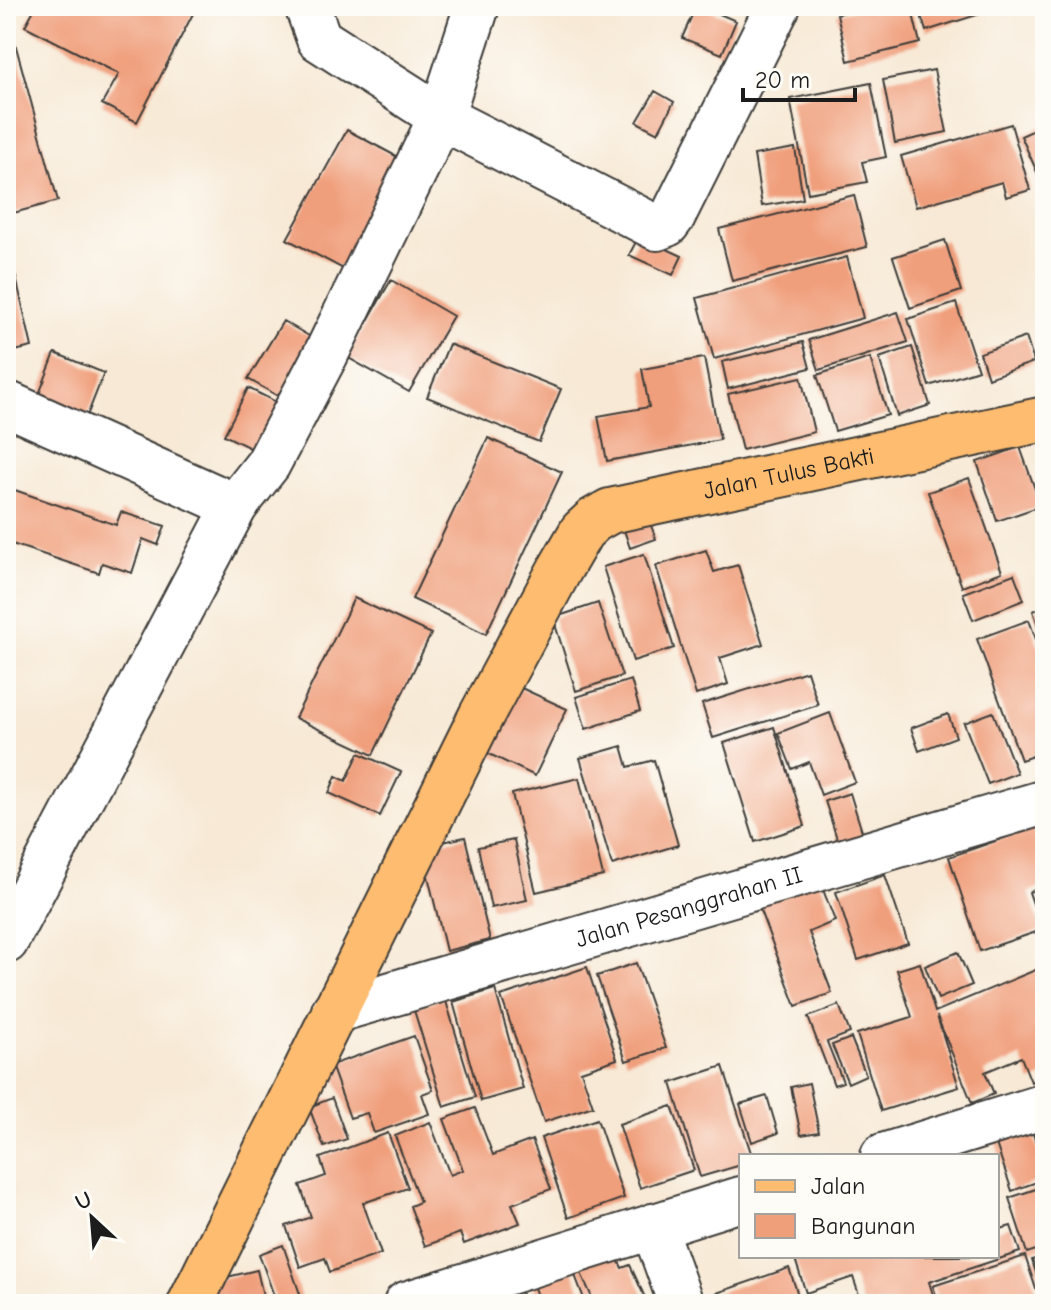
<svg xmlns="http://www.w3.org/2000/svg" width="1051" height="1310" font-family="'Comic Neue',sans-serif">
	<rect width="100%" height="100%" fill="#fdfcf7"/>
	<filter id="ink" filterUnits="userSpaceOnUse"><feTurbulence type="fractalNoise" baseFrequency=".0125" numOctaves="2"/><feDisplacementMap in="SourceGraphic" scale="16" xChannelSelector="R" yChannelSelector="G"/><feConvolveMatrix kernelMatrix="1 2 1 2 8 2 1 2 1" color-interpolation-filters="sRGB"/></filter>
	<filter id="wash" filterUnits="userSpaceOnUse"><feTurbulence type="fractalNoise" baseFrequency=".006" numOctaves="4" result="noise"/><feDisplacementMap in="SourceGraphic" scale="32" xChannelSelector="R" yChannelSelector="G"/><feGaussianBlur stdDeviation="1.8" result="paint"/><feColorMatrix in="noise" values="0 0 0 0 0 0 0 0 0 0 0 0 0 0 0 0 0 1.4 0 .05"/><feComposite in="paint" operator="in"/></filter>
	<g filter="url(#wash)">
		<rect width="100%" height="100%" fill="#f7e9d5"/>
		<g id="blocks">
			<path fill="#f09f7b" d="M 36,6 L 197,6 L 137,122 L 102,104 L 119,74 L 25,26 Z
				M 696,6 L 701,6 L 736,21 L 722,54 L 682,38 Z
				M 870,6 L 911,6 L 920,43 L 848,61 L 837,14 Z
				M 918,6 L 1002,6 L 1002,7 L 926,31 Z
				M 6,10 L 58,201 L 6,215 Z
				M 934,70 L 947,132 L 895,143 L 883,80 Z
				M 871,83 L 886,157 L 862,162 L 867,182 L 808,193 L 790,99 Z
				M 655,91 L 674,102 L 658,133 L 637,122 Z
				M 1011,124 L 1030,190 L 1006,197 L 1002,182 L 916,207 L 901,156 Z
				M 1045,125 L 1045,190 L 1021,136 Z
				M 347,130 L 407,162 L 347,271 L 287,239 Z
				M 795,148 L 803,199 L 762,206 L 754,155 Z
				M 854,195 L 867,247 L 732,281 L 719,229 Z
				M 6,234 L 32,347 L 6,353 Z
				M 639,236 L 682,256 L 673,275 L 629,255 Z
				M 945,240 L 961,291 L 910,308 L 893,257 Z
				M 847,257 L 863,318 L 714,359 L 697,298 Z
				M 391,280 L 453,316 L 409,392 L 347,357 Z
				M 956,303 L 978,370 L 929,386 L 908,319 Z
				M 898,312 L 908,342 L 819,370 L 809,340 Z
				M 283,321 L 323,344 L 288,402 L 248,379 Z
				M 1026,337 L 1034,362 L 988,378 L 980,353 Z
				M 803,342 L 810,368 L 728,389 L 722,362 Z
				M 449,344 L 561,389 L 539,442 L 427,397 Z
				M 912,347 L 930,405 L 897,416 L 879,358 Z
				M 55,353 L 104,373 L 87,416 L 38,397 Z
				M 704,358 L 720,440 L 607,461 L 598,416 L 649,407 L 642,369 Z
				M 870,358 L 888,415 L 835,431 L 817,375 Z
				M 801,377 L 814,432 L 742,450 L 728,394 Z
				M 248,388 L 284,406 L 260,453 L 224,435 Z
				M 488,438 L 562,472 L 486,634 L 412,599 Z
				M 1020,447 L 1041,506 L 997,521 L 977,462 Z
				M 969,478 L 1002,572 L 962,587 L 928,492 Z
				M 6,487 L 116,525 L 121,512 L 165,526 L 158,545 L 143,539 L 132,573 L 102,563 L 99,573 L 6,542 Z
				M 647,515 L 656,539 L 630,548 L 622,524 Z
				M 706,550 L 714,572 L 738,565 L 763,644 L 720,658 L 728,684 L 696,695 L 656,566 Z
				M 644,554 L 674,648 L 633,661 L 603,567 Z
				M 1014,574 L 1024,600 L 973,620 L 963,593 Z
				M 354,598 L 431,634 L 373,755 L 295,718 Z
				M 598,603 L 622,676 L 576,691 L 553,618 Z
				M 1045,606 L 1045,645 L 1033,611 Z
				M 1029,620 L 1045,664 L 1045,752 L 1021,760 L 977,639 Z
				M 807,671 L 818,705 L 713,738 L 702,704 Z
				M 631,680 L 640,711 L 586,729 L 576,697 Z
				M 517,686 L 567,709 L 535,776 L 485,752 Z
				M 993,712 L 1017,773 L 988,784 L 964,723 Z
				M 830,713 L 855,782 L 821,795 L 809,762 L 792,769 L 778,733 Z
				M 948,714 L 956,737 L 919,751 L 911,728 Z
				M 774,727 L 805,826 L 755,842 L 724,743 Z
				M 622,746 L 628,767 L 654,760 L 678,845 L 612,865 L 580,758 Z
				M 359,753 L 401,772 L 380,816 L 329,793 L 336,776 L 346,781 Z
				M 579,778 L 603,876 L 536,892 L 512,794 Z
				M 850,793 L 864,838 L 839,845 L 825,801 Z
				M 1045,818 L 1045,886 L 1029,892 L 1042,930 L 980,951 L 949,857 L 1033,828 L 1031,823 Z
				M 465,837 L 490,940 L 446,951 L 421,847 Z
				M 514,840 L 527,900 L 491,908 L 478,847 Z
				M 817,874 L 835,921 L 809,932 L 832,993 L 796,1006 L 755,897 Z
				M 885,875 L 908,943 L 858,960 L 836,892 Z
				M 958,952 L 972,985 L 938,999 L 925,966 Z
				M 636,963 L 666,1048 L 626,1061 L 597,976 Z
				M 920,963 L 935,1012 L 1045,966 L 1045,1076 L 1031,1082 L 1021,1057 L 985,1072 L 994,1094 L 972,1103 L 937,1016 L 959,1087 L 881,1111 L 857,1034 L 912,1017 L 897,970 Z
				M 587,967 L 617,1059 L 581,1071 L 593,1106 L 544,1122 L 501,996 Z
				M 495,989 L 523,1089 L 481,1101 L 453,1002 Z
				M 445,998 L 475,1097 L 444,1107 L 413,1007 Z
				M 839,1005 L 850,1033 L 827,1042 L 843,1082 L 834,1085 L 808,1017 Z
				M 414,1036 L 433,1090 L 422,1094 L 429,1114 L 374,1133 L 367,1113 L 350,1118 L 331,1065 Z
				M 851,1038 L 866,1075 L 848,1083 L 832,1045 Z
				M 723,1066 L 752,1156 L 741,1156 L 741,1165 L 700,1177 L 671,1083 Z
				M 809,1083 L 819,1132 L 801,1135 L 791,1087 Z
				M 767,1096 L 778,1133 L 752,1142 L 740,1104 Z
				M 332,1098 L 347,1139 L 324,1147 L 309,1107 Z
				M 672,1106 L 694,1170 L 640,1188 L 619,1124 Z
				M 475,1108 L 493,1155 L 532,1140 L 551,1189 L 512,1204 L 520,1223 L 464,1244 L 460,1233 L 425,1246 L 410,1206 L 420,1202 L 395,1136 L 430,1122 L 450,1175 L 463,1170 L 444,1119 Z
				M 597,1119 L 624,1198 L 568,1218 L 541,1138 Z
				M 1028,1119 L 1045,1169 L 1045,1179 L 1012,1191 L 992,1132 Z
				M 388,1133 L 408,1188 L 363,1203 L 381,1254 L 330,1272 L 325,1258 L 300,1267 L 286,1226 L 311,1217 L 300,1185 L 326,1176 L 320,1158 Z
				M 1045,1186 L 1045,1247 L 1027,1253 L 1009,1198 Z
				M 1011,1226 L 1020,1252 L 929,1282 L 936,1304 L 862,1304 L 853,1277 L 806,1293 L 794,1256 L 997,1256 L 997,1230 Z
				M 611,1244 L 622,1268 L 630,1265 L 648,1304 L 595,1304 L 575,1260 Z
				M 283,1245 L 301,1297 L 277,1304 L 259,1254 Z
				M 1045,1255 L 1045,1298 L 1044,1298 L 1032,1260 Z
				M 1025,1256 L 1041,1304 L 939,1304 L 933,1286 Z
				M 789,1268 L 801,1304 L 717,1304 L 714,1294 Z
				M 257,1270 L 265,1304 L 215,1304 L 210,1281 Z
				M 573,1270 L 586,1304 L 540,1304 L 533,1285 Z
				M 521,1292 L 525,1304 L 489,1304 Z"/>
		</g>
	</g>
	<g filter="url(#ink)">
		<use href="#blocks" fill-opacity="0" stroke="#3d3b38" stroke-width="2"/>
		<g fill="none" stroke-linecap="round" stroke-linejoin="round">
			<defs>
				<g id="minor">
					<path d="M 307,6 L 319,39 L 441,117 L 657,228 L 667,224 L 673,216 L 778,6"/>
					<path d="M 6,403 L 235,506"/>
					<path d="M 6,941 L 235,506 L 268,464 L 327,352 L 441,117 L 477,6"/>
					<path id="s1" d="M 334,1011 L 1045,802"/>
					<path d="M 883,1156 L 1045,1106"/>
					<path d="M 653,1226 L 681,1304"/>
					<path d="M 406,1304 L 741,1199"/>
				</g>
				<g id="major">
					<path id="s2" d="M 190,1304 L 481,716 L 560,569 L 582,531 L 594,520 L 610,511 L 1045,419"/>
				</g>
			</defs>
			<use href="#minor" stroke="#3d3b38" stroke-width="48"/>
			<use href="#major" stroke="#3d3b38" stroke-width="48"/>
			<use href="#minor" stroke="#fff" stroke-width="44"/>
			<use href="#major" stroke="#fdbc6f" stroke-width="44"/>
		</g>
	</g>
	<g text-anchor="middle" stroke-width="6" stroke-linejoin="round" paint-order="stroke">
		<g font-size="24" fill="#1c1c1c" stroke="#fdfcf7">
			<text dy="8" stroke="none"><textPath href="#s2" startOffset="1084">Jalan Tulus Bakti</textPath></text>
			<text dy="8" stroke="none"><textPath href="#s1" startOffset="370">Jalan Pesanggrahan II</textPath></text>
		</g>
	</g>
	<rect width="1051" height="1310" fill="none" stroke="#fdfcf7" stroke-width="32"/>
	<rect x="739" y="1154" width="260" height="104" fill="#fdfcf7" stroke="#a3a29f" stroke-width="2"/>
	<rect x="755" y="1180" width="40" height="12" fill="#fdbc6f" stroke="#a3a29f" stroke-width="2"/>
	<text x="811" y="1194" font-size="24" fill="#1c1c1c">Jalan</text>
	<rect x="755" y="1214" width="40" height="24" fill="#f09f7b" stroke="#a3a29f" stroke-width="2"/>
	<text x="811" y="1234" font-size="24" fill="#1c1c1c">Bangunan</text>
	<g transform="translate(92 1218) rotate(334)" stroke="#fdfcf7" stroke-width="6" paint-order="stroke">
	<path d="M0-6L14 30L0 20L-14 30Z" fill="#1c1c1c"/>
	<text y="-12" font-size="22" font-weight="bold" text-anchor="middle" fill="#1c1c1c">U</text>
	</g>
	<path d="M743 88v12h112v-12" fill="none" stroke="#1c1c1c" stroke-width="4"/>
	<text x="755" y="88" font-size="24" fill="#1c1c1c" stroke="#fdfcf7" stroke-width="6" paint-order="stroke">20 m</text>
</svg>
